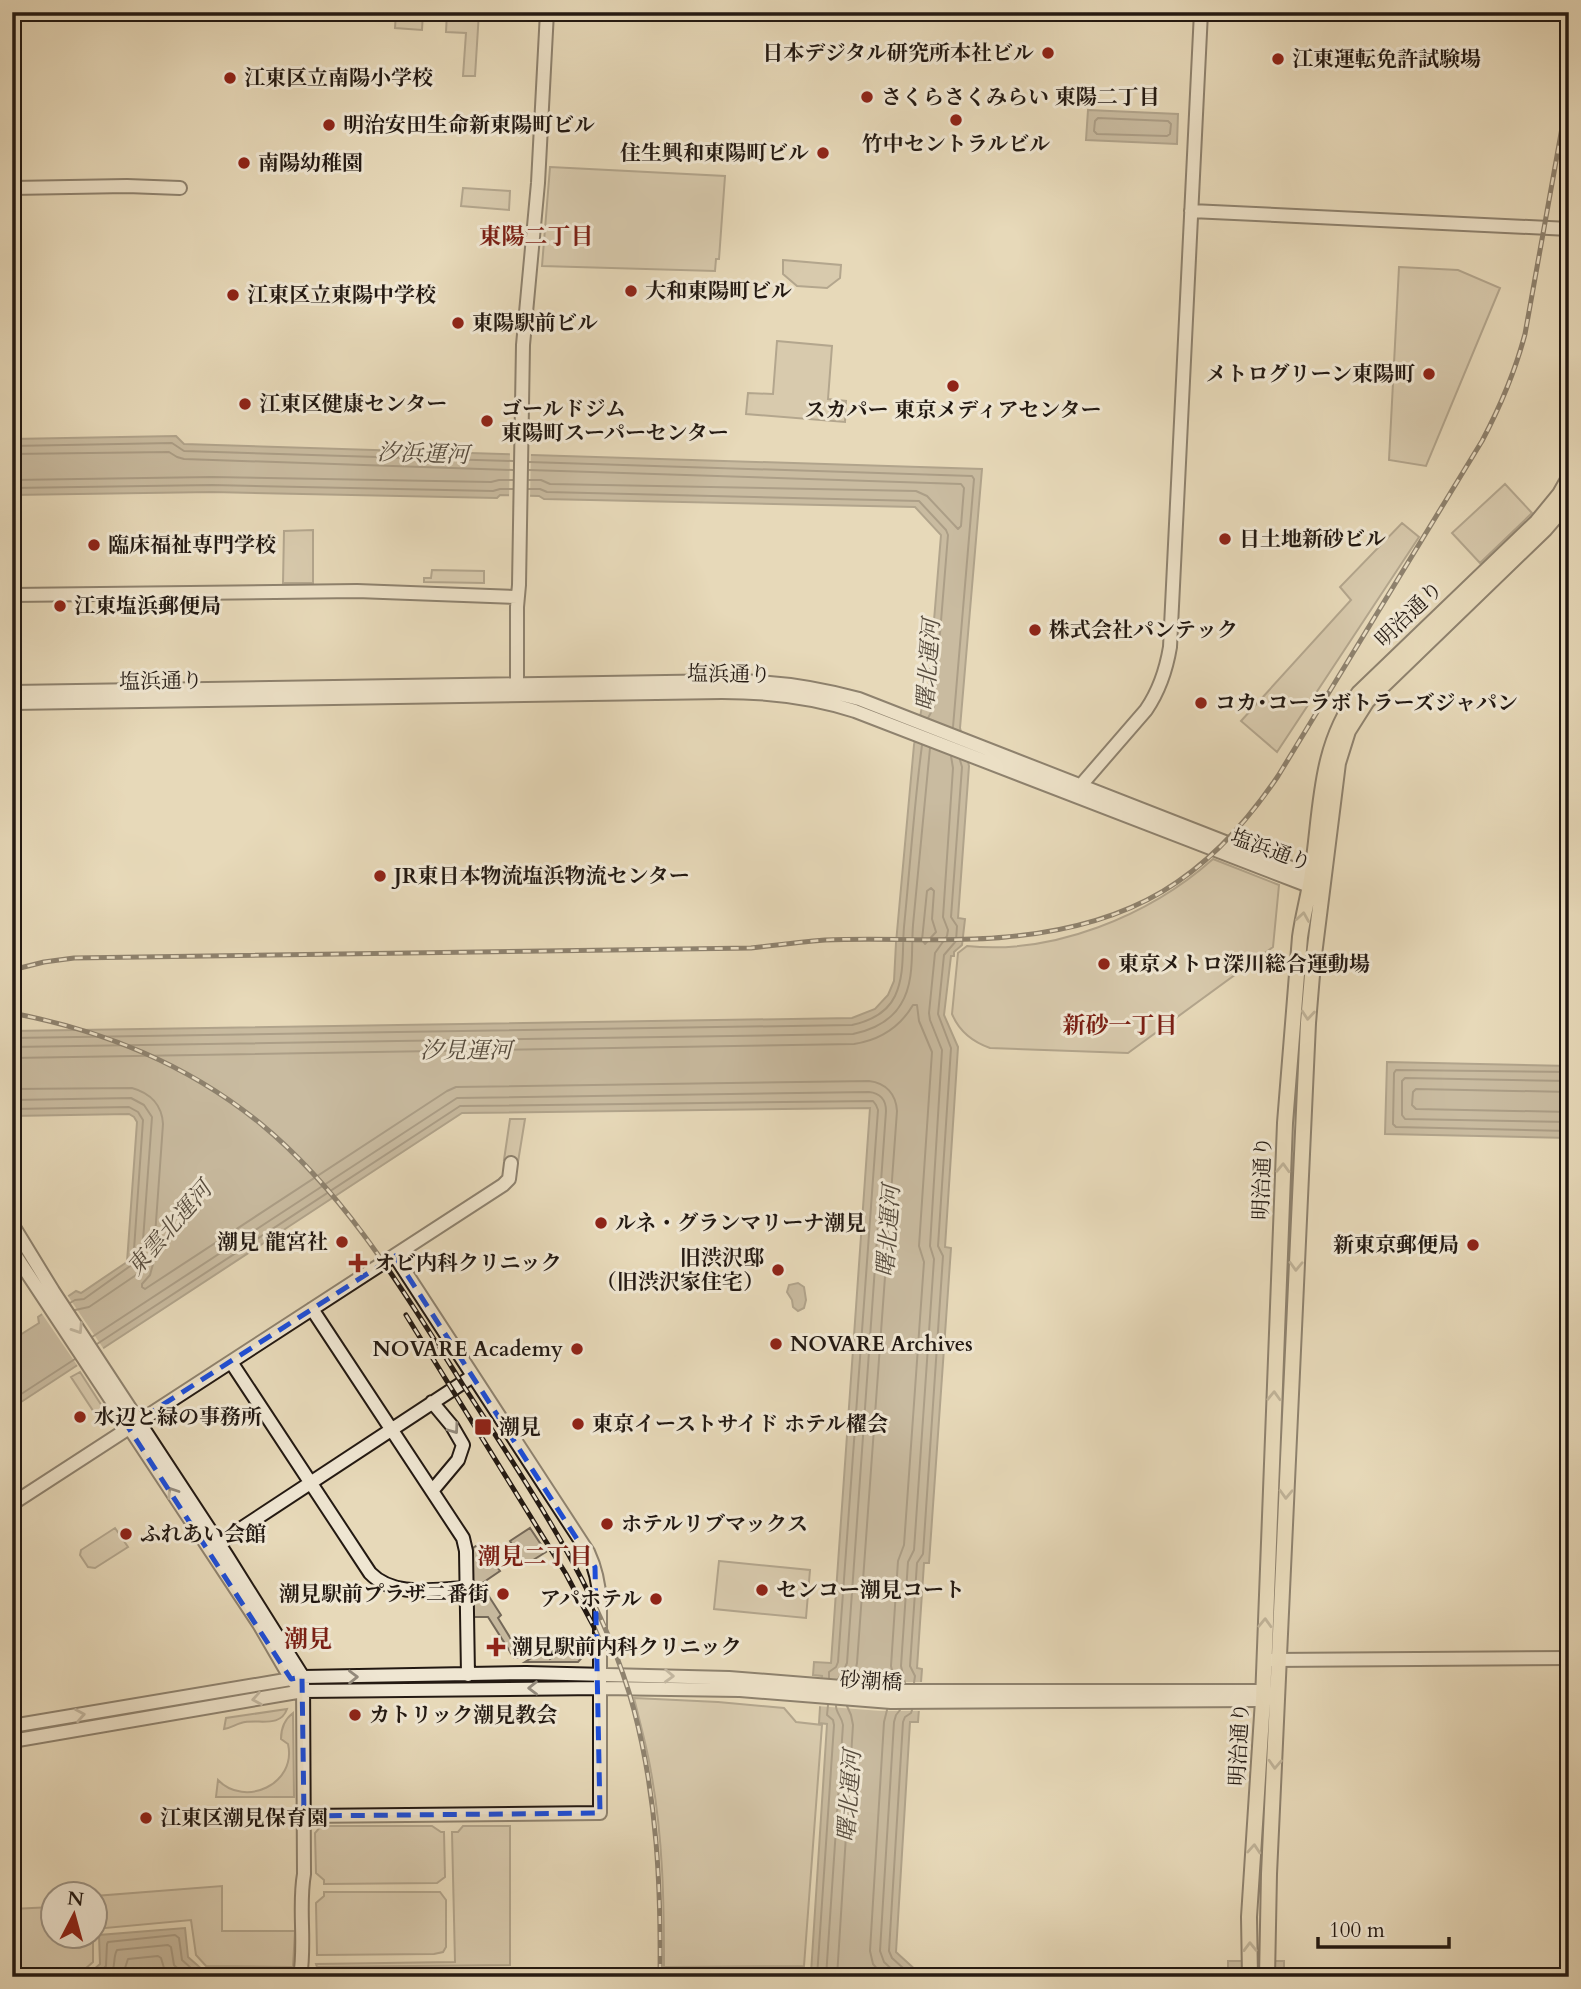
<svg xmlns="http://www.w3.org/2000/svg" width="1581" height="1989" font-family="Cardo,'Noto Serif JP',serif">
	<rect width="100%" height="100%" fill="#e7d9b9"/>
	<filter id="stains"><feTurbulence type="fractalNoise" baseFrequency=".00286" numOctaves="4"/><feColorMatrix values="0 0 0 0 .2 0 0 0 0 .09 0 0 0 0 .02 0 0 0 .5 -.17"/></filter>
	<radialGradient id="worn" r=".72"><stop offset=".6" stop-color="#630" stop-opacity="0"/><stop offset="1" stop-color="#630" stop-opacity=".3"/></radialGradient>
	<path fill="#c6b89d" stroke="#746858" stroke-width="2" d="M 396,12 L 423,12 L 422,30 L 395,28 Z
		M 447,12 L 479,12 L 475,76 L 463,76 L 466,33 L 446,32 Z
		M 550,167 L 725,176 L 719,259 L 716,259 L 715,271 L 542,266 Z
		M 463,188 L 510,191 L 509,210 L 461,206 Z
		M 783,260 L 841,265 L 840,278 L 827,288 L 797,286 L 783,274 Z
		M 1399,267 L 1458,270 L 1500,288 L 1426,466 L 1389,460 Z
		M 777,341 L 832,346 L 828,399 L 846,401 L 845,422 L 746,414 L 748,393 L 773,394 Z
		M 1505,484 L 1532,513 L 1480,563 L 1452,533 Z
		M 1402,523 L 1419,537 L 1277,752 L 1241,721 L 1351,600 L 1340,587 Z
		M 313,530 L 313,583 L 283,583 L 284,531 Z
		M 432,570 L 484,571 L 484,583 L 424,582 L 424,578 L 431,578 Z
		M 1213,859 L 1279,885 L 1273,947 L 1128,1053 L 990,1048 C 973,1042 959,1031 952,1014 L 958,953 L 967,946 C 1053,955 1149,916 1213,859 Z
		M 510,1119 L 525,1119 L 518,1162 L 504,1160 Z
		M 80,1372 L 109,1417 L 107,1424 L 103,1426 L 71,1377 Z
		M 115,1528 L 128,1547 L 95,1568 L 88,1567 L 80,1555 L 81,1550 Z
		M 530,1528 L 546,1552 L 525,1565 L 510,1541 Z
		M 479,1544 L 500,1571 L 481,1584 L 501,1615 L 498,1618 L 522,1657 L 514,1658 L 488,1617 L 470,1617 L 468,1551 Z
		M 719,1561 L 810,1570 L 806,1618 L 714,1609 Z
		M 587,1636 L 586,1653 L 578,1662 L 525,1662 L 544,1650 L 550,1659 Z
		M 527,1679 L 572,1680 L 572,1682 L 332,1683 L 332,1681 Z
		M 257,1691 L 258,1693 L 12,1736 L 12,1731 Z
		M 634,1698 L 718,1702 L 784,1708 L 796,1722 L 822,1725 L 804,1966 L 664,1967 C 664,1902 663,1837 651,1772 C 647,1747 640,1723 634,1698 Z
		M 287,1709 C 280,1729 257,1718 241,1723 C 234,1725 231,1728 224,1729 L 226,1718 Z
		M 293,1713 L 294,1797 L 216,1797 L 218,1780 C 245,1808 297,1784 288,1744 L 281,1739 C 281,1728 285,1719 293,1713 Z
		M 321,1826 L 432,1826 L 441,1832 L 444,1832 L 445,1877 L 437,1883 L 324,1884 L 324,1880 L 316,1873 L 315,1833 Z
		M 463,1826 L 510,1826 L 510,1965 L 317,1967 L 316,1964 L 455,1962 L 452,1832 L 458,1832 Z
		M 222,1886 L 222,1931 L 295,1931 L 293,1967 L 206,1966 L 196,1955 L 191,1920 L 95,1929 L 95,1896 Z
		M 324,1892 L 440,1892 L 446,1900 L 446,1947 L 443,1952 L 434,1954 L 317,1955 L 316,1903 L 324,1896 Z
		M 52,1907 L 52,1937 L 93,1937 L 93,1962 L 77,1976 L 19,1977 L 16,1973 L 15,1934 L 12,1928 L 12,1909 Z"/>
	<path fill="#a49880" stroke="#706554" stroke-width="2" d="M 1088,110 L 1178,114 L 1177,144 L 1086,140 Z
		M 176,436 L 184,444 L 982,469 L 960,728 L 969,766 L 958,918 L 965,919 L 962,945 L 954,952 L 954,956 L 951,956 L 944,1015 L 958,1047 L 945,1247 L 951,1248 L 929,1563 L 924,1563 L 917,1668 L 922,1669 L 918,1722 L 910,1722 L 896,1952 L 919,1973 L 1228,1971 L 1228,1961 L 1284,1961 L 1284,1970 L 1569,1969 L 1569,1977 L 692,1977 L 808,1975 L 811,1973 L 827,1724 L 819,1723 L 822,1676 L 813,1675 L 814,1662 L 831,1663 L 870,1108 L 462,1113 L 12,1408 L 12,1340 L 39,1323 L 38,1317 L 76,1291 L 81,1293 L 127,1262 L 137,1122 L 134,1117 L 129,1114 L 12,1116 L 12,1031 L 852,1018 L 875,1009 L 888,995 L 894,981 L 896,943 L 914,745 L 922,707 L 927,706 L 941,535 L 915,507 L 544,499 L 539,496 L 500,495 L 497,498 L 212,492 L 12,495 L 12,439 Z
		M 1387,1062 L 1569,1066 L 1569,1138 L 1385,1134 Z
		M 798,1283 L 804,1287 L 806,1300 L 804,1308 L 798,1311 L 793,1307 L 792,1300 L 787,1292 L 789,1285 Z
		M 185,1928 L 188,1957 L 204,1971 L 325,1971 L 325,1977 L 85,1977 L 100,1964 L 99,1935 Z"/>
	<path fill="#e7d9b9" d="M 510,450 L 531,451 L 530,499 L 509,499 Z
		M 66,1293 L 105,1351 L 79,1368 L 40,1311 Z
		M 813,1677 L 881,1682 L 925,1682 L 922,1711 L 881,1711 L 817,1706 L 819,1679 L 813,1679 Z"/>
	<g fill="none" stroke-linecap="round" stroke-linejoin="round">
		<path stroke="#645849" stroke-width="2" d="M 1098,118 L 1168,121 L 1171,124 L 1170,134 L 1167,136 L 1097,134 L 1094,131 L 1095,121 Z
			M 12,446 L 172,443 L 184,451 L 513,461
			M 12,454 L 169,452 L 177,457 L 184,459 L 513,470
			M 529,462 L 972,476 L 974,479 L 953,727
			M 12,480 L 212,477 L 491,482 L 499,480 L 513,480
			M 529,480 L 541,480 L 550,484 L 916,491 L 927,496 L 958,529 L 961,526 L 964,488 L 961,484 L 529,470
			M 12,488 L 212,485 L 493,491 L 500,489 L 513,489
			M 528,489 L 540,489 L 547,492 L 919,501 L 946,530 L 948,535 L 934,707 L 928,718
			M 931,888 L 934,891 L 932,919 L 936,932 L 925,944 L 922,940 L 927,891 Z
			M 12,1038 L 852,1025 C 870,1021 887,1013 895,996 C 905,975 902,950 904,927 C 910,867 914,806 922,745
			M 12,1047 L 853,1034 C 872,1030 891,1021 901,1004 C 915,981 911,951 913,925 C 919,866 924,807 930,748
			M 12,1058 L 854,1044 C 880,1040 900,1027 913,1005 L 917,1005 L 919,1021 L 932,1052 L 919,1246 L 924,1262 L 904,1545 L 898,1561 L 891,1666 L 895,1683
			M 1569,1072 L 1396,1070 L 1394,1073 L 1393,1124 L 1396,1127 L 1569,1131
			M 1569,1081 L 1405,1078 L 1402,1081 L 1402,1115 L 1405,1119 L 1569,1122
			M 12,1089 L 132,1088 C 150,1093 162,1105 163,1124 L 153,1264 L 150,1275 L 142,1284 L 142,1287 L 145,1289 L 447,1091 L 456,1087 L 869,1081 C 886,1083 896,1094 897,1111 L 857,1663 L 855,1673 L 850,1680
			M 1569,1092 L 1416,1089 L 1413,1092 L 1412,1105 L 1416,1109 L 1569,1112
			M 12,1100 L 131,1098 L 144,1105 L 152,1117 L 141,1268 L 136,1275 L 89,1307 L 75,1310
			M 12,1109 L 129,1107 L 138,1112 L 143,1120 L 133,1264 L 84,1299 L 75,1300 L 70,1303
			M 92,1337 L 457,1098 L 869,1092 C 880,1093 886,1100 886,1111 L 847,1663 L 844,1670 L 838,1679
			M 97,1344 L 460,1106 L 873,1101 L 876,1105 L 878,1110 L 838,1662 L 836,1667 L 829,1672 L 829,1678
			M 12,1400 L 75,1359
			M 905,1683 L 901,1666 L 908,1562 L 914,1550 L 934,1259 L 930,1246 L 942,1050 L 930,1020 L 929,1013 L 935,953 L 947,936 L 948,930 L 943,917 L 953,768 L 951,756
			M 914,1683 L 915,1676 L 910,1666 L 917,1563 L 923,1554 L 943,1256 L 938,1246 L 951,1048 L 938,1014 L 944,955 L 956,941 L 957,926 L 951,917 L 962,767 L 960,760
			M 912,1710 L 911,1713 L 905,1717 L 903,1722 L 889,1951 L 892,1958 L 913,1977
			M 96,1977 L 106,1966 L 107,1944 L 108,1942 L 175,1935 L 179,1938 L 182,1960 L 201,1977
			M 109,1977 C 117,1968 112,1959 117,1950 L 168,1945 L 171,1947 L 174,1965 L 187,1977
			M 122,1977 L 128,1959 L 158,1956 L 161,1958 L 164,1968 L 171,1977
			M 817,1977 L 834,1725 L 833,1720 L 827,1715 L 828,1705
			M 826,1977 L 843,1725 C 842,1717 836,1713 836,1706
			M 837,1977 L 853,1725 L 851,1715 L 847,1706
			M 884,1977 L 873,1964 L 870,1951 L 884,1722 L 887,1710
			M 900,1977 L 884,1962 L 880,1951 L 894,1722 L 896,1715 L 900,1710
			M 1353,1977 L 1569,1976"/>
		<defs>
			<path id="secondary" d="M 12,188 L 127,186 L 180,188
				M 1191,211 L 1569,229
				M 12,595 L 357,591 L 517,597
				M 517,691 L 517,607 L 519,585 L 523,345 L 538,183 L 547,12
				M 12,692 L 729,681 C 773,681 816,687 859,699 L 1312,876 L 1319,882
				M 12,703 L 722,692 C 768,692 812,697 855,711 L 1309,886 L 1318,885
				M 1075,792 L 1146,710 C 1159,691 1166,671 1170,647 L 1201,12
				M 12,1224 L 53,1291 L 227,1556 L 303,1677 L 304,1874 C 298,1908 306,1943 300,1977
				M 12,1250 L 259,1624 L 291,1679 L 295,1683
				M 312,1309 L 463,1538 L 466,1551 L 468,1675
				M 231,1362 L 370,1573 C 394,1598 434,1589 466,1588
				M 432,1491 L 458,1460 L 463,1445 L 452,1426 L 432,1402
				M 12,1504 L 503,1185 L 509,1179 L 511,1163
				M 213,1547 L 473,1376
				M 1271,1660 L 1569,1658
				M 12,1726 L 303,1677 L 526,1673 L 729,1678 L 892,1691 L 1263,1691 L 1271,1694
				M 12,1741 L 303,1691 L 601,1688 L 740,1690 L 891,1702 L 1263,1700 L 1271,1698
				M 304,1816 L 600,1813 L 600,1603 C 599,1584 596,1569 588,1552 L 395,1256"/>
			<path id="primary" d="M 1250,1977 L 1249,1917 L 1263,1700 L 1285,1123 L 1300,937 C 1303,915 1309,895 1312,873 C 1322,808 1318,749 1359,693 L 1537,522 L 1560,494 L 1569,478
				M 1267,1977 L 1269,1874 L 1308,1023 L 1313,963 L 1338,763 L 1348,731 L 1367,701 L 1545,529 L 1569,501"/>
		</defs>
		<use href="#secondary" stroke="#231912" stroke-width="16"/>
		<use href="#primary" stroke="#231912" stroke-width="18"/>
		<use href="#secondary" stroke="#efe6d2" stroke-width="12"/>
		<use href="#primary" stroke="#e7d9b9" stroke-width="14"/>
		<defs>
			<path id="rail" d="M 12,970 L 44,962 L 74,958 L 751,948 C 776,945 801,942 825,940 C 886,937 946,943 1006,937 C 1131,926 1208,880 1278,776 L 1482,441 C 1500,407 1515,372 1525,334 L 1569,89
				M 12,1013 C 105,1031 187,1064 261,1124 C 347,1195 404,1292 463,1385 C 528,1486 603,1593 634,1710 C 657,1797 661,1887 660,1977
				M 406,1315 L 566,1574 L 594,1627 L 601,1643"/>
		</defs>
		<use href="#rail" stroke="#231912" stroke-width="5"/>
		<use href="#rail" stroke="#efe6d2" stroke-width="2.5" stroke-dasharray="8" stroke-linecap="butt"/>
	</g>
	<defs><path id="oneway-chevron" d="M-2-3.5L2.5 0L-2 3.5" fill="none" stroke-width="1.6" stroke-linecap="round" stroke-linejoin="round" transform="scale(1.75)"/></defs>
	<g stroke="#8f836e">
		<use href="#oneway-chevron" transform="translate(1303 917) rotate(-81)"/>
		<use href="#oneway-chevron" transform="translate(1308 1015) rotate(95)"/>
		<use href="#oneway-chevron" transform="translate(1283 1168) rotate(-88)"/>
		<use href="#oneway-chevron" transform="translate(1296 1266) rotate(92)"/>
		<use href="#oneway-chevron" transform="translate(1274 1396) rotate(-88)"/>
		<use href="#oneway-chevron" transform="translate(1286 1494) rotate(92)"/>
		<use href="#oneway-chevron" transform="translate(1265 1623) rotate(-88)"/>
		<use href="#oneway-chevron" transform="translate(1275 1764) rotate(93)"/>
		<use href="#oneway-chevron" transform="translate(1254 1849) rotate(-86)"/>
		<use href="#oneway-chevron" transform="translate(1250 1947) rotate(-91)"/>
	</g>
	<g stroke="#938a7c">
		<use href="#oneway-chevron" transform="translate(78 1329) rotate(57)"/>
		<use href="#oneway-chevron" transform="translate(454 1429) rotate(54)"/>
		<use href="#oneway-chevron" transform="translate(172 1492) rotate(-124)"/>
		<use href="#oneway-chevron" transform="translate(669 1676) rotate(2)"/>
		<use href="#oneway-chevron" transform="translate(353 1677) rotate(-1)"/>
		<use href="#oneway-chevron" transform="translate(533 1688) rotate(179)"/>
		<use href="#oneway-chevron" transform="translate(257 1699) rotate(170)"/>
		<use href="#oneway-chevron" transform="translate(80 1715) rotate(-10)"/>
	</g>
	<path d="M0 0H1581V1989H0ZM 395,1256 L 595,1567 L 600,1813 L 304,1816 L 302,1677 L 291,1679 L 128,1427 Z" fill="#e7d9b9" fill-opacity=".55" fill-rule="evenodd"/>
	<path fill="none" stroke="#1d4ed8" stroke-width="5" stroke-dasharray="14 9" stroke-linejoin="round" d="M 395,1256 L 595,1567 L 600,1813 L 304,1816 L 302,1677 L 291,1679 L 128,1427 Z"/>
	<g fill="#8f2418" stroke="#efe6d2" stroke-width="2.5">
		<circle cx="1048" cy="53" r="7"/>
		<circle cx="1278" cy="59" r="7"/>
		<circle cx="230" cy="78" r="7"/>
		<circle cx="867" cy="97" r="7"/>
		<circle cx="956" cy="120" r="7"/>
		<circle cx="329" cy="125" r="7"/>
		<circle cx="823" cy="153" r="7"/>
		<circle cx="244" cy="163" r="7"/>
		<circle cx="631" cy="291" r="7"/>
		<circle cx="233" cy="295" r="7"/>
		<circle cx="458" cy="323" r="7"/>
		<circle cx="1429" cy="374" r="7"/>
		<circle cx="953" cy="386" r="7"/>
		<circle cx="245" cy="404" r="7"/>
		<circle cx="487" cy="421" r="7"/>
		<circle cx="1225" cy="539" r="7"/>
		<circle cx="94" cy="545" r="7"/>
		<circle cx="60" cy="606" r="7"/>
		<circle cx="1035" cy="630" r="7"/>
		<circle cx="1201" cy="703" r="7"/>
		<circle cx="380" cy="876" r="7"/>
		<circle cx="1104" cy="964" r="7"/>
		<circle cx="601" cy="1223" r="7"/>
		<circle cx="342" cy="1242" r="7"/>
		<circle cx="1473" cy="1245" r="7"/>
		<path d="M354.5 1252.5h7v7h7v7h-7v7h-7v-7h-7v-7h7z"/>
		<circle cx="778" cy="1270" r="7"/>
		<circle cx="776" cy="1344" r="7"/>
		<circle cx="577" cy="1349" r="7"/>
		<circle cx="80" cy="1417" r="7"/>
		<circle cx="578" cy="1424" r="7"/>
		<rect x="474" y="1418" width="18" height="18" rx="3.5"/>
		<circle cx="607" cy="1524" r="7"/>
		<circle cx="126" cy="1534" r="7"/>
		<circle cx="762" cy="1590" r="7"/>
		<circle cx="503" cy="1594" r="7"/>
		<circle cx="656" cy="1599" r="7"/>
		<path d="M492.5 1636.5h7v7h7v7h-7v7h-7v-7h-7v-7h7z"/>
		<circle cx="355" cy="1715" r="7"/>
		<circle cx="146" cy="1818" r="7"/>
	</g>
	<g text-anchor="middle" stroke-width="6" stroke-linejoin="round" paint-order="stroke">
		<g font-size="21" font-weight="bold" fill="#231912" stroke="#efe6d2" text-anchor="start">
			<text x="1034" y="60" text-anchor="end">日本デジタル研究所本社ビル</text>
			<text x="1292" y="66">江東運転免許試験場</text>
			<text x="244" y="85">江東区立南陽小学校</text>
			<text x="881" y="104">さくらさくみらい 東陽二丁目</text>
			<text x="343" y="132">明治安田生命新東陽町ビル</text>
			<text x="956" y="151" text-anchor="middle">竹中セントラルビル</text>
			<text x="809" y="160" text-anchor="end">住生興和東陽町ビル</text>
			<text x="258" y="170">南陽幼稚園</text>
			<text x="645" y="298">大和東陽町ビル</text>
			<text x="247" y="302">江東区立東陽中学校</text>
			<text x="472" y="330">東陽駅前ビル</text>
			<text x="1415" y="381" text-anchor="end">メトログリーン東陽町</text>
			<text x="259" y="411">江東区健康センター</text>
			<text x="501" y="416">ゴールドジム<tspan x="501" dy="24">東陽町スーパーセンター</tspan></text>
			<text x="953" y="417" text-anchor="middle">スカパー 東京メディアセンター</text>
			<text x="1239" y="546">日土地新砂ビル</text>
			<text x="108" y="552">臨床福祉専門学校</text>
			<text x="74" y="613">江東塩浜郵便局</text>
			<text x="1049" y="637">株式会社パンテック</text>
			<text x="1215" y="710">コカ･コーラボトラーズジャパン</text>
			<text x="394" y="883">JR東日本物流塩浜物流センター</text>
			<text x="1118" y="971">東京メトロ深川総合運動場</text>
			<text x="615" y="1230">ルネ・グランマリーナ潮見</text>
			<text x="328" y="1249" text-anchor="end">潮見 龍宮社</text>
			<text x="1459" y="1252" text-anchor="end">新東京郵便局</text>
			<text x="764" y="1265" text-anchor="end">旧渋沢邸<tspan x="764" dy="24">（旧渋沢家住宅）</tspan></text>
			<text x="374" y="1270">オビ内科クリニック</text>
			<text x="790" y="1351">NOVARE Archives</text>
			<text x="563" y="1356" text-anchor="end">NOVARE Academy</text>
			<text x="94" y="1424">水辺と緑の事務所</text>
			<text x="592" y="1431">東京イーストサイド ホテル櫂会</text>
			<text x="499" y="1434">潮見</text>
			<text x="621" y="1531">ホテルリブマックス</text>
			<text x="140" y="1541">ふれあい会館</text>
			<text x="776" y="1597">センコー潮見コート</text>
			<text x="489" y="1601" text-anchor="end">潮見駅前プラザ二番街</text>
			<text x="642" y="1606" text-anchor="end">アパホテル</text>
			<text x="512" y="1654">潮見駅前内科クリニック</text>
			<text x="369" y="1722">カトリック潮見教会</text>
			<text x="160" y="1825">江東区潮見保育園</text>
		</g>
		<g font-size="21" fill="#231912" stroke="#efe6d2">
			<text transform="translate(1409 614) rotate(-44)" y="7">明治通り</text>
			<text transform="translate(729 674) rotate(1)" y="7">塩浜通り</text>
			<text transform="translate(161 681) rotate(-1)" y="7">塩浜通り</text>
			<text transform="translate(1271 850) rotate(20)" y="7">塩浜通り</text>
			<text transform="translate(1262 1178) rotate(-88)" y="7">明治通り</text>
			<text transform="translate(871 1681) rotate(3)" y="7">砂潮橋</text>
			<text transform="translate(1239 1744) rotate(-87)" y="7">明治通り</text>
		</g>
		<g font-size="23" font-weight="bold" fill="#7a1f14" stroke="#efe6d2">
			<text x="536" y="244">東陽二丁目</text>
			<text x="1120" y="1033">新砂一丁目</text>
			<text x="535" y="1564">潮見二丁目</text>
		</g>
		<g font-size="23" font-style="italic" fill="#574c3e" stroke="#efe6d2">
			<text transform="translate(423 453) rotate(2)" y="8">汐浜運河</text>
			<text transform="translate(928 665) rotate(-86)" y="8">曙北運河</text>
			<text x="466" y="1058">汐見運河</text>
			<text transform="translate(169 1228) rotate(-49)" y="8">東雲北運河</text>
			<text transform="translate(888 1231) rotate(-86)" y="8">曙北運河</text>
			<text transform="translate(849 1796) rotate(-86)" y="8">曙北運河</text>
		</g>
		<g font-size="24" font-weight="bold" fill="#7a1f14" stroke="#efe6d2">
			<text x="308" y="1647">潮見</text>
		</g>
	</g>
	<rect width="1581" height="1989" fill="none" stroke="#e7d9b9" stroke-width="42"/>
	<rect x="14" y="14" width="1553" height="1961" fill="none" stroke="#231912" stroke-width="3.5"/>
	<rect x="21" y="21" width="1539" height="1947" fill="none" stroke="#231912" stroke-width="2"/>
	<g transform="translate(74 1915) rotate(6)"><circle r="33" fill="#efe6d2" stroke="#9d9485" stroke-width="2"/>
	<path d="M0-5L12 26L0 18L-12 26Z" fill="#8f2418"/>
	<text y="-10" font-size="19" font-weight="bold" text-anchor="middle" fill="#231912">N</text>
	</g>
	<path d="M1318 1937v10h131v-10" fill="none" stroke="#231912" stroke-width="3.5"/>
	<text x="1329" y="1937" font-size="21" fill="#231912" stroke="#efe6d2" stroke-width="5" paint-order="stroke">100 m</text>
	<rect width="100%" height="100%" filter="url(#stains)"/>
	<rect width="100%" height="100%" fill="url(#worn)"/>
</svg>
